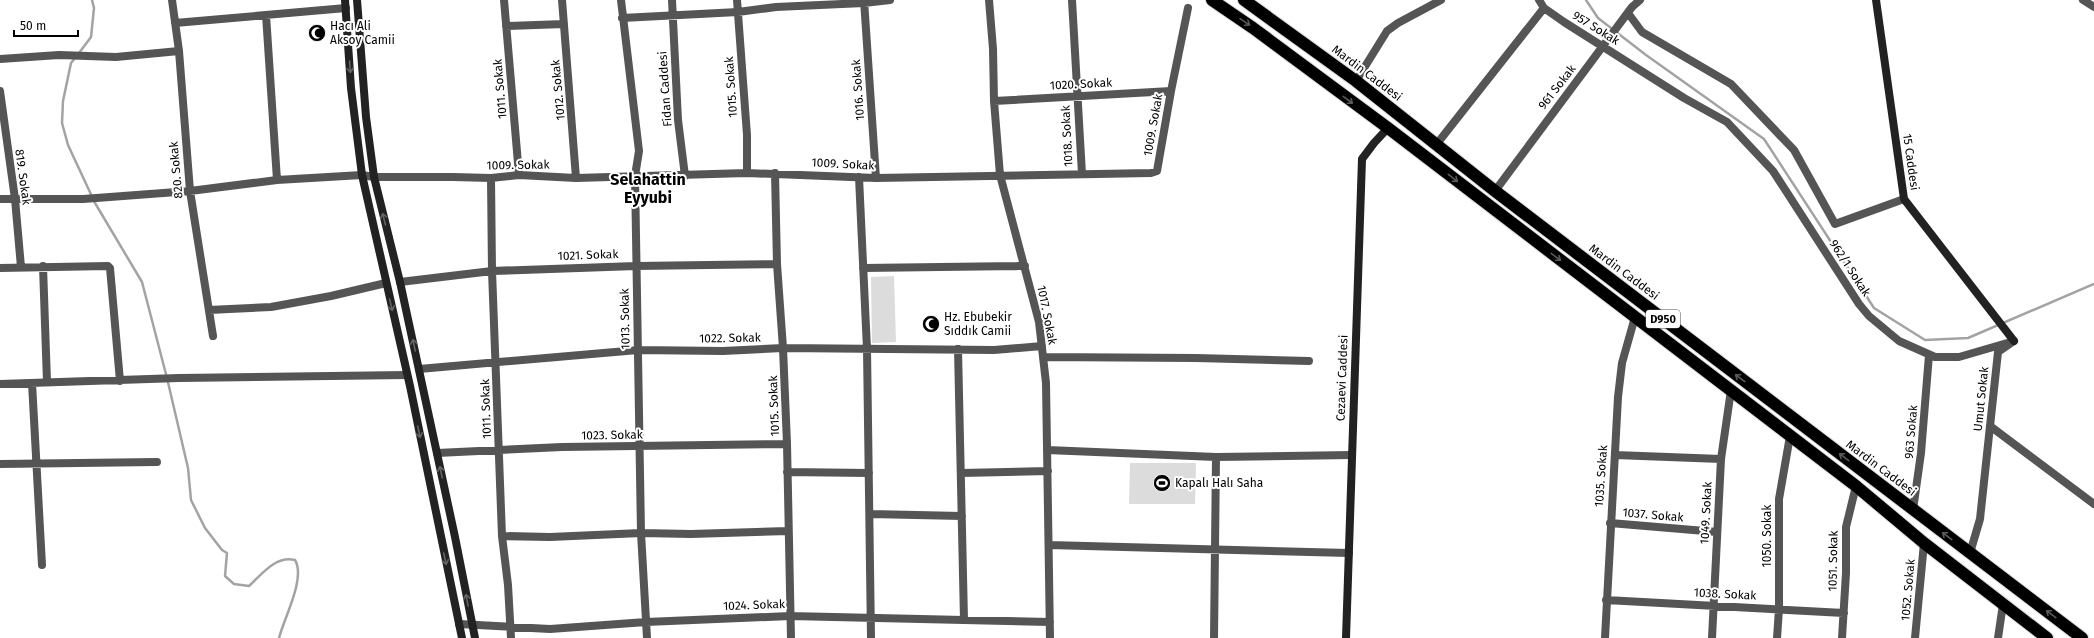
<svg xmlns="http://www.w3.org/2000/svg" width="2094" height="638" font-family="'Fira Sans',sans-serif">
	<rect width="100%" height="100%" fill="#fff"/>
	<path fill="#dcdcdc" d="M 894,276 L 896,342 L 872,343 L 871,277 Z
		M 1130,463 L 1196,463 L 1195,504 L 1129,504 Z"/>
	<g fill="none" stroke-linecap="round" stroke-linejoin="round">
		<path stroke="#a3a3a3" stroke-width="2.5" d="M 1586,0 L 1598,18 L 1646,55 L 1764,139 L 1874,308 L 1925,340 L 1968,338 L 2094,284
			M 79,53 L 91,37 L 94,8 L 92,0
			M 76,57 L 71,63 L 63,101 L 62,123 L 68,145 L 95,203 L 142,282 L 167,378 L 188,468 L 191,500 L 205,528 L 222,550 L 227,553 L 225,576 L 234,584 L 249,586 C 262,574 276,555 295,560 C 306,578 284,618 279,638"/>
		<defs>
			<path id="highway" d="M 1212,0 L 1253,28 L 1388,128 L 1856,486 L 1924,543 L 2047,638
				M 1244,0 L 1356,81 L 1495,191 L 2082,638"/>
		</defs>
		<use href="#highway" stroke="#dbdbdb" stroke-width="14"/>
		<path stroke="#555" stroke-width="8" d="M 172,0 L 179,51 L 190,191 L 213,336
			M 504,0 L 519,175
			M 562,0 L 576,178
			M 621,0 L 639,151 L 635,176 L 641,533 L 647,638
			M 672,0 L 678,120 L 685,176
			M 737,0 L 747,135 L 747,173
			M 864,0 L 876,178
			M 989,0 L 993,49 L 994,101 L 1000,175 L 1039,322 L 1046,383 L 1050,638
			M 1072,0 L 1082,174
			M 1539,0 L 1544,8 L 1564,22 L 1684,98 L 1727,122 L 1773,171 L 1859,304 L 1869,316 L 1899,341 L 1935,357 L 1959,357 L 2014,341 L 1998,352 L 1980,519 L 1970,553
			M 2083,0 L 2094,7
			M 1628,13 L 1642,32 L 1731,84 L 1794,150 L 1835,224 L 1904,199
			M 266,15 L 277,180
			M 622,18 L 738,12 L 776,7 L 864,3 L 890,0
			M 175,23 L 346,8
			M 506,26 L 564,24
			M 0,59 L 59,55 L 116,57 L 179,51
			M 1356,81 L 1387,31 L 1398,23 L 1441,0
			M 0,91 L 15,199 L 21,267
			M 994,101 L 1171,91
			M 1436,145 L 1544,8
			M 775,173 L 777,264 L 783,348 L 787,444 L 791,638
			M 859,177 L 867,349 L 871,638
			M 491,178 L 492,271 L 502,536 L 508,585 L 511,638
			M 1495,191 L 1632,7 L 1640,0
			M 0,199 L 83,199 L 190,191 L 277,180 L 362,175 L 374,177 L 453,177 L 491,178 L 519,175 L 576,178 L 747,173 L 876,178 L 1151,173 L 1157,171 L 1171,91 L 1188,8
			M 43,266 L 47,382
			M 0,268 L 108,266 L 110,268 L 120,381
			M 863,268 L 1025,266
			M 400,282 L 492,271 L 636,266 L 777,264
			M 209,310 L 271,307 L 331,296 L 386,283
			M 958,349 L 964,620
			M 1043,357 L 1196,358 L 1309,361
			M 419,369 L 638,350 L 723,351 L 783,348 L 994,350 L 1042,346
			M 32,383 L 42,565
			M 0,384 L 179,378 L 407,375
			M 1990,426 L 2094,504
			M 1047,450 L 1216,457 L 1352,455
			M 437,453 L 562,447 L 787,444
			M 1615,455 L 1721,459
			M 0,464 L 157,462
			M 787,472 L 869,473
			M 961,473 L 1048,471
			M 1913,510 L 1921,453 L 1929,355
			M 870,514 L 962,516
			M 1610,523 L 1717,532
			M 502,536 L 550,537 L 641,533 L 691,534 L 788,531
			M 1049,545 L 1349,553
			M 1606,600 L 1844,613
			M 459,624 L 550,629 L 646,622 L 790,616 L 1050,622
			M 1214,638 L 1216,457
			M 1605,638 L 1618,397 L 1622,363 L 1635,317
			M 1712,638 L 1721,459 L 1731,390
			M 1777,638 L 1779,609 L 1779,499 L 1790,436
			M 1842,638 L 1846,573 L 1846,527 L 1856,486
			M 1915,638 L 1924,543
			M 1998,638 L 2003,604"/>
		<path stroke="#222" stroke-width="8" d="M 345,0 L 351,88 L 362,175 L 410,386 L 462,638
			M 357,0 L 366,117 L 374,177 L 400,282 L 455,537 L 475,638
			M 1876,0 L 1904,199 L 2014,341
			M 1346,638 L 1362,159 L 1374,143 L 1388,128"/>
		<use href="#highway" stroke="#000" stroke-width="12"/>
	</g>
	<defs><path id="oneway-shaft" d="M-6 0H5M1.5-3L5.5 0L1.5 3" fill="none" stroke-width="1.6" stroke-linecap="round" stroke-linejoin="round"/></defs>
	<g stroke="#595959">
		<use href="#oneway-shaft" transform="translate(1245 22) rotate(34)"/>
		<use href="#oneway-shaft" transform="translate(1348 100) rotate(37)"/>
		<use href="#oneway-shaft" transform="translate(1453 178) rotate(38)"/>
		<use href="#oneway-shaft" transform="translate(1556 257) rotate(37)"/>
		<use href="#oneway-shaft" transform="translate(1740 378) rotate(-143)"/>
		<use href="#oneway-shaft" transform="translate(1844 457) rotate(-143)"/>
		<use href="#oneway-shaft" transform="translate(1947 536) rotate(-143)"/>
		<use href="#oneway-shaft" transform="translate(2051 614) rotate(-143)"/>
	</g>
	<g stroke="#646464">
		<use href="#oneway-shaft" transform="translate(350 67) rotate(86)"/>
		<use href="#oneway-shaft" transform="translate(384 219) rotate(-104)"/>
		<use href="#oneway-shaft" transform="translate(391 305) rotate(77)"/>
		<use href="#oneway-shaft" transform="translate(414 345) rotate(-102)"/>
		<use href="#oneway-shaft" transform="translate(419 432) rotate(78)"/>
		<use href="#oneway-shaft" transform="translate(441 472) rotate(-102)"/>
		<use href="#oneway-shaft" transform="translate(445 559) rotate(78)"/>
		<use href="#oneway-shaft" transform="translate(467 600) rotate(-101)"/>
	</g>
	<defs>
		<symbol id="mosque-disc" viewBox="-11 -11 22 22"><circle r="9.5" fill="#000" stroke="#fff"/><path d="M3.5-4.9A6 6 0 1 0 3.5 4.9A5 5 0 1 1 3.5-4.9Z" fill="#fff"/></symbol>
		<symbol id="stadium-disc" viewBox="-11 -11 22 22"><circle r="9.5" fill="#000" stroke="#fff"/><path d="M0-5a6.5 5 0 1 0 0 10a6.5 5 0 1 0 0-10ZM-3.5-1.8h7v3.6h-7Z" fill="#fff"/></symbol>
	</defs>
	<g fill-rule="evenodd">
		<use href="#mosque-disc" x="307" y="23" width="20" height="20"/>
		<use href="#mosque-disc" x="921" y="314" width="20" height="20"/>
		<use href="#stadium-disc" x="1152" y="473" width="20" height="20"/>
	</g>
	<g text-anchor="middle" stroke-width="4" stroke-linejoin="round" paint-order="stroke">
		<rect fill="#fff" stroke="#4c4c4c" stroke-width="1" x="1646" y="310" width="34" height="18" rx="3"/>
		<g font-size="11" font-weight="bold" fill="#000">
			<text x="1663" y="323">D950</text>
		</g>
		<g font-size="12" fill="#000" stroke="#fff" text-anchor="start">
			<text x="330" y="30">Hacı Ali<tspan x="330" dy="14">Aksoy Camii</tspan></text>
			<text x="944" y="321">Hz. Ebubekir<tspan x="944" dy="14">Sıddık Camii</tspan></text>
			<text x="1175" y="487">Kapalı Halı Saha</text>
		</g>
		<g font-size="12" fill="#000" stroke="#fff">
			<text transform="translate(1596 28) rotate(32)" y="4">957 Sokak</text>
			<text transform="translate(1367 73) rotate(37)" y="4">Mardin Caddesi</text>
			<text transform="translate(1081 84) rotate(-3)" y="4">1020. Sokak</text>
			<text transform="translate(731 87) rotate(-94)" y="4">1015. Sokak</text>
			<text transform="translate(1557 87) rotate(-52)" y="4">961 Sokak</text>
			<text transform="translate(500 89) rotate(-95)" y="4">1011. Sokak</text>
			<text transform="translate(665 89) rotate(-94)" y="4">Fidan Caddesi</text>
			<text transform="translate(558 90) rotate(-95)" y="4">1012. Sokak</text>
			<text transform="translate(858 90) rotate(-94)" y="4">1016. Sokak</text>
			<text transform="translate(1153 125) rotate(-80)" y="4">1009. Sokak</text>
			<text transform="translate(1067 136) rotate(-93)" y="4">1018. Sokak</text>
			<text transform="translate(1911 162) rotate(82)" y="4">15 Caddesi</text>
			<text transform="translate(843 164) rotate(3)" y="4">1009. Sokak</text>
			<text transform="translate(518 165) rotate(-1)" y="4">1009. Sokak</text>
			<text transform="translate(176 170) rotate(-95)" y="4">820. Sokak</text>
			<text transform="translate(23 177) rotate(82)" y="4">819. Sokak</text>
			<text transform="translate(588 255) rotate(-2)" y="4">1021. Sokak</text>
			<text transform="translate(1850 268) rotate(57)" y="4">962/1 Sokak</text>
			<text transform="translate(1624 272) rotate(37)" y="4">Mardin Caddesi</text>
			<text transform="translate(1047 315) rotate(79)" y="4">1017. Sokak</text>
			<text transform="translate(625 319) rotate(-91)" y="4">1013. Sokak</text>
			<text transform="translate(730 338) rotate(-1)" y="4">1022. Sokak</text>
			<text transform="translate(1342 378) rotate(-88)" y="4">Cezaevi Caddesi</text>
			<text transform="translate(1981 399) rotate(-84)" y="4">Umut Sokak</text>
			<text transform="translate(774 406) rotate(-92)" y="4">1015. Sokak</text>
			<text transform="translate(486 409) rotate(-92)" y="4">1011. Sokak</text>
			<text transform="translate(1911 432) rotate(-85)" y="4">963 Sokak</text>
			<text transform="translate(612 435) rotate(-1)" y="4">1023. Sokak</text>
			<text transform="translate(1881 468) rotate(37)" y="4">Mardin Caddesi</text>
			<text transform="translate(1601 476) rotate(-86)" y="4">1035. Sokak</text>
			<text transform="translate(1706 513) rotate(-87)" y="4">1049. Sokak</text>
			<text transform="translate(1653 515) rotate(5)" y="4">1037. Sokak</text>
			<text transform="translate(1767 536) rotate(-90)" y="4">1050. Sokak</text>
			<text transform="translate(1833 561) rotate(-89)" y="4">1051. Sokak</text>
			<text transform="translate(1908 590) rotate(-85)" y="4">1052. Sokak</text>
			<text transform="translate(1725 594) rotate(3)" y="4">1038. Sokak</text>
			<text transform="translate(754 605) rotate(-2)" y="4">1024. Sokak</text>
		</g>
		<g font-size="16" font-weight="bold" fill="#000" stroke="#fff">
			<text x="648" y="185">Selahattin<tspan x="648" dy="18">Eyyubi</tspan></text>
		</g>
	</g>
	<path d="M14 30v6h64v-6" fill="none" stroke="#000000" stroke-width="2"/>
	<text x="20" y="30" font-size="12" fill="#000000" stroke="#ffffff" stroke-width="3" paint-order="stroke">50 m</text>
</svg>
